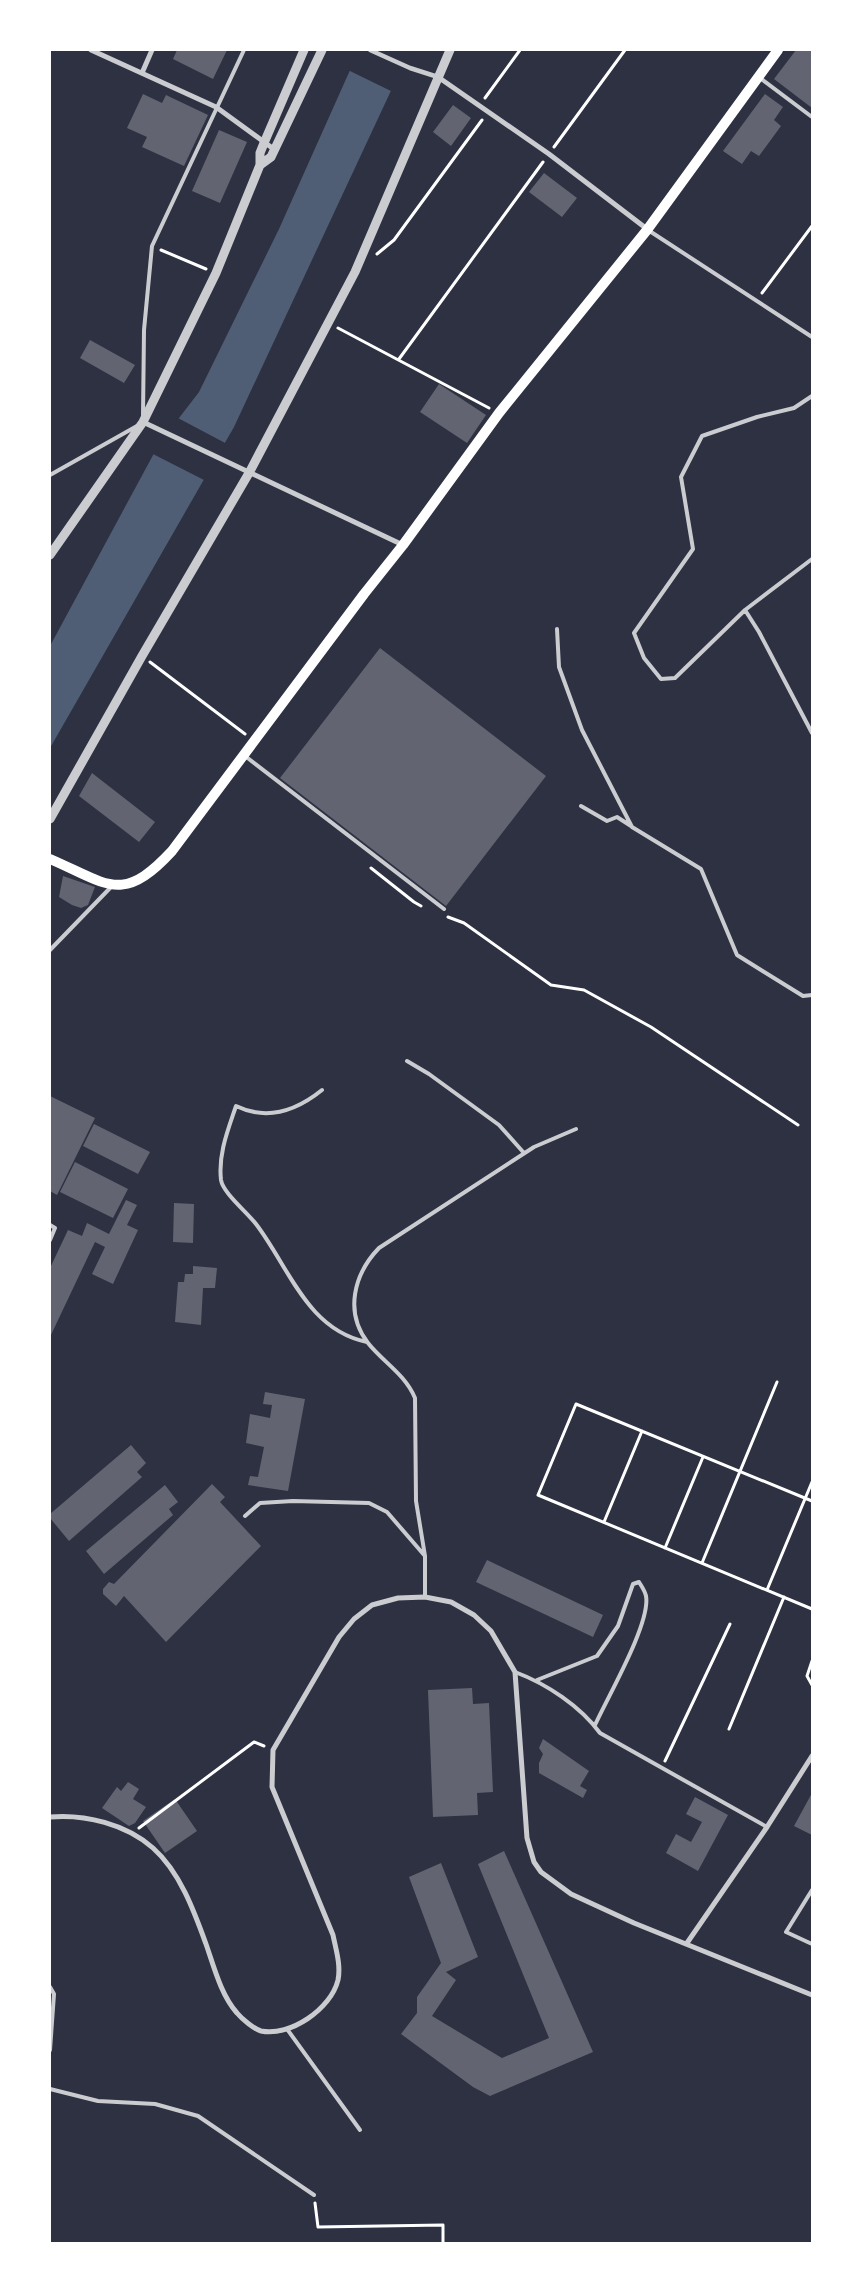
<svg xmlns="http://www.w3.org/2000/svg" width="862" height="2293" font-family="Helvetica,sans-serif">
	<rect width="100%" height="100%" fill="#2d3142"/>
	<path fill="#4f5d75" d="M 359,50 L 410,50 L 234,427 L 50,748 L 50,646 L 159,444 L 199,392 L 279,229 Z"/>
	<path fill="#2d3142" d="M 356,50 L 413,50 L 393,92 L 348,70 Z
		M 176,417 L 227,444 L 206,481 L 151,453 Z"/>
	<path fill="#626471" d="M 177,50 L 227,50 L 213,79 L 173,59 Z
		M 796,50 L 812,50 L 812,108 L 774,79 Z
		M 143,94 L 162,103 L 166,95 L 208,115 L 184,166 L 142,147 L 147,137 L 127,128 Z
		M 765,94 L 783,107 L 774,120 L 781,126 L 759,156 L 751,151 L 742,164 L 723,151 Z
		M 453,105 L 471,118 L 451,146 L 433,132 Z
		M 219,130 L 247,142 L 220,203 L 192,191 Z
		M 544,173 L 577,198 L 562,217 L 529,192 Z
		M 90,340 L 135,365 L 124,383 L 80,358 Z
		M 439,384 L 486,415 L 467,443 L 420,412 Z
		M 380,648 L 546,776 L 446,906 L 280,778 Z
		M 92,773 L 155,822 L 139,842 L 79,796 Z
		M 63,876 L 95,887 L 88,905 L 81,908 L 72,905 L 59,897 Z
		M 50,1096 L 95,1118 L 57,1195 L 50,1191 Z
		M 94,1124 L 150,1152 L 138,1174 L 83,1146 Z
		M 75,1162 L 128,1189 L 113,1218 L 60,1192 Z
		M 126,1200 L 137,1205 L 127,1225 L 138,1230 L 113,1284 L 92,1274 L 105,1247 L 95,1242 L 50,1337 L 50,1268 L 68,1230 L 82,1236 L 87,1223 L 109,1234 Z
		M 174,1203 L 194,1204 L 193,1243 L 173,1242 Z
		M 193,1266 L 217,1268 L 215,1288 L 203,1288 L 201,1325 L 175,1322 L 178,1282 L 184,1282 L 185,1274 L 193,1274 Z
		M 265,1392 L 305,1399 L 288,1491 L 248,1485 L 250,1476 L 258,1477 L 264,1447 L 246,1443 L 250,1414 L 270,1418 L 272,1405 L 263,1404 Z
		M 131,1445 L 146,1463 L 137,1472 L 142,1477 L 69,1541 L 50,1518 L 50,1514 Z
		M 212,1484 L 225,1497 L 220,1502 L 261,1546 L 166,1642 L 124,1596 L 116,1606 L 103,1594 L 103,1589 L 109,1582 L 114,1584 Z
		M 165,1485 L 178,1502 L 169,1509 L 173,1515 L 104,1574 L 86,1551 Z
		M 487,1560 L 603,1615 L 593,1637 L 476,1582 Z
		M 472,1688 L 473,1704 L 489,1703 L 493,1792 L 477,1793 L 478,1815 L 433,1817 L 428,1690 Z
		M 543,1739 L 589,1771 L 580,1786 L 587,1790 L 583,1798 L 539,1773 L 539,1763 L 543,1754 L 539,1748 Z
		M 128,1782 L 139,1789 L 133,1799 L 146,1807 L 135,1823 L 129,1826 L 102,1808 L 117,1787 L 121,1791 Z
		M 812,1793 L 812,1835 L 794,1826 Z
		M 695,1797 L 728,1815 L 698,1871 L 666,1853 L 676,1834 L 691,1842 L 702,1822 L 686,1814 Z
		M 175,1799 L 197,1831 L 165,1853 L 143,1821 Z
		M 504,1851 L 593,2052 L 490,2096 L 473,2087 L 401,2034 L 417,2013 L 417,1997 L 441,1963 L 409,1877 L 441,1863 L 478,1957 L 446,1972 L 456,1980 L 432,2016 L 502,2058 L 549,2038 L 478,1864 Z"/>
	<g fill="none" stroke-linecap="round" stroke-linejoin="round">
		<path stroke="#fff" stroke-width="3" d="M 485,98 L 520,50
			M 554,147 L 625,50
			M 161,250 L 206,269
			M 377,254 L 394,240 L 482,120
			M 762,293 L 812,226
			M 338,328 L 489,408
			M 399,359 L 543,162
			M 150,662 L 245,734
			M 371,868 L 414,902 L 421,906
			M 448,917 L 464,923 L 551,985 L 584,990 L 651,1027 L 798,1125
			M 812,1501 L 576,1404 L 538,1495 L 812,1609
			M 604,1522 L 642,1431
			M 665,1548 L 703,1457
			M 702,1563 L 777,1382
			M 767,1590 L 812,1482
			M 812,1661 L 807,1676 L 812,1685
			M 729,1729 L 784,1597
			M 665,1761 L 730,1624
			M 139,1828 L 254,1742 L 264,1746
			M 315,2203 L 318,2227 L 443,2225 L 443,2243"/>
		<path stroke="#caccd0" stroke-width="4" d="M 760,78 L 812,117
			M 648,230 L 812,337
			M 812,396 L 794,408 L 757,417 L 702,436 L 681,477 L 693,549 L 634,633 L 644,658 L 661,679 L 675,678 L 745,610 L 812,559
			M 143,415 L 144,330 L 152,246 L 244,50
			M 50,475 L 137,426
			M 745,610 L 759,632 L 812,733
			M 557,629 L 559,667 L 582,730 L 632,827 L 701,869 L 737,955 L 803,996 L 812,995
			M 245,756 L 444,909
			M 581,806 L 607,821 L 617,817 L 631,826
			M 50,950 L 112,886
			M 407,1061 L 429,1074 L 499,1125 L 524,1153
			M 322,1090 C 296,1111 267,1121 236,1106 C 228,1130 218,1154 221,1180 C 223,1193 247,1212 256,1224 C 289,1267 307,1330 367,1342
			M 50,1225 L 55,1228 L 50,1240
			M 245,1516 L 260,1503 L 293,1501 L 369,1503 L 387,1512 L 425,1556
			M 425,1597 L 425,1556 L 416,1501 L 415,1398 C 405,1374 383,1362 368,1343 C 344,1312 354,1274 379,1248 L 534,1147 L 576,1129
			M 515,1672 C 547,1684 580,1706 600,1733 L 767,1827
			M 537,1680 L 597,1656 L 618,1626 L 633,1584 L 639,1582 C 642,1587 645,1591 646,1596 C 651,1623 607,1698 595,1725
			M 812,1890 L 786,1932 L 812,1944
			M 50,1987 L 54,1994 L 50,2050
			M 287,2029 L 360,2130
			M 50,2089 L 98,2101 L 155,2104 L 198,2116 L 314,2195"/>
		<path stroke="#caccd0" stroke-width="4.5" d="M 370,50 L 410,68 L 438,77"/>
		<path stroke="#caccd0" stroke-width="5" d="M 91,50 L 216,107 L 275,150
			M 142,73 L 152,50
			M 438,77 L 549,154 L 647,229
			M 143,422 L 403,545
			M 50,1817 C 85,1814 126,1824 153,1848 C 180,1872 194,1911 206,1944 C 214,1967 221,1995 237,2013 C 242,2019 254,2029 261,2031 C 290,2037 331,2009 338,1980 C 341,1965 336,1950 333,1935 L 272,1787 L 273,1750 L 339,1637 L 354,1619 L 372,1605 L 398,1598 L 425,1597 L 451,1602 L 474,1615 L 491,1631 L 515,1672 L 527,1838 L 534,1862 L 541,1872 L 571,1894 L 634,1923 L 812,1995
			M 687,1943 L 767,1827 L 812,1756"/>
		<path stroke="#caccd0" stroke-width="9" d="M 260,165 L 271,157 L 322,50
			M 50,555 L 143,422 L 216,273 L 260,165 L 260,153 L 264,143 L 304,50
			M 50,819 L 142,656 L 249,473 L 355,272 L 450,50"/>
		<path stroke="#fff" stroke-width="10" d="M 50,859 C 108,884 122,905 172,851 L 364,594 L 403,545 L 499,413 L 647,230 L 778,50"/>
	</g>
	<rect width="862" height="2293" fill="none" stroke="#ffffff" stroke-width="102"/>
</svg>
